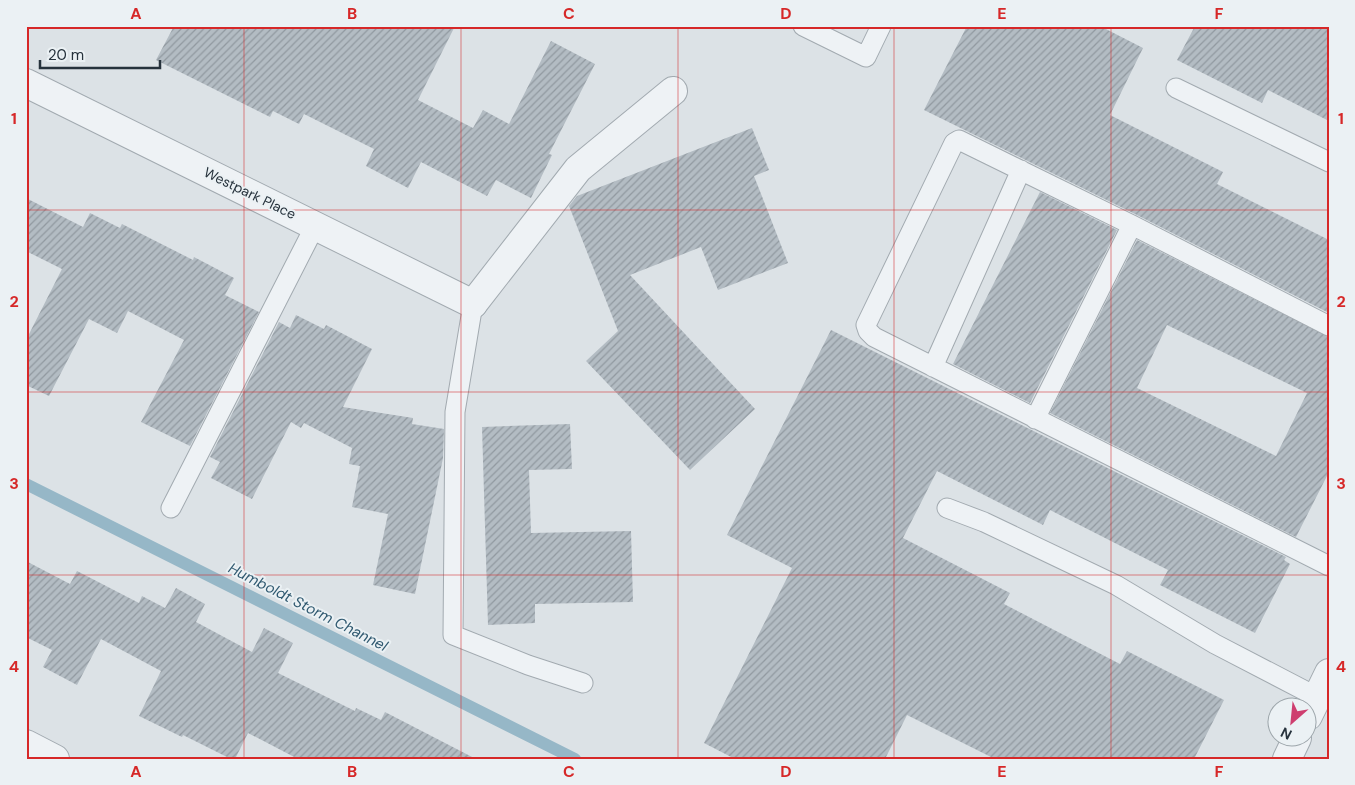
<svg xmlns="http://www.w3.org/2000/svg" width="1355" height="785" font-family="'DM Sans',sans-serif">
	<defs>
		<pattern id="building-hatch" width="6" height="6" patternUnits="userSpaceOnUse" patternTransform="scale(1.25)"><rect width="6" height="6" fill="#b3bcc3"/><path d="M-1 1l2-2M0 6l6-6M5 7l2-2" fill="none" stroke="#9199a0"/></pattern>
	</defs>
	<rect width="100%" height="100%" fill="#dce2e6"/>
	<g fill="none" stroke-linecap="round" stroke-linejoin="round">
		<path stroke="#96b7c7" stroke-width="12" d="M 26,484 L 575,759"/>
	</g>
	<path fill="url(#building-hatch)" fill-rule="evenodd" d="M 174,26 L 455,26 L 418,100 L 473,128 L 483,110 L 509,124 L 551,41 L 595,64 L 549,154 L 552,155 L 531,198 L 496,180 L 487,196 L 421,162 L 408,188 L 366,166 L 374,149 L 304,114 L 299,124 L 273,111 L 270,117 L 156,60 Z
		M 967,26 L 1100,26 L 1143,48 L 1110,115 L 1223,172 L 1217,184 L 1329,240 L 1329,313 L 1137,215 L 924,110 Z
		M 1195,26 L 1329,26 L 1329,121 L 1268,90 L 1262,103 L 1177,60 Z
		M 752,128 L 769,170 L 754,176 L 788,263 L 718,290 L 701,247 L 630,275 L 755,409 L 690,470 L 586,361 L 618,331 L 569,206 L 577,196 Z
		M 1040,192 L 1117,230 L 1030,403 L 953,364 Z
		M 26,198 L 83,227 L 90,213 L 120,228 L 122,224 L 193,260 L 194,257 L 234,278 L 225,295 L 259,312 L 190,446 L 141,422 L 184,340 L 128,311 L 117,333 L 89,319 L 49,396 L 26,385 L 26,340 L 62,269 L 26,251 Z
		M 1137,240 L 1329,337 L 1329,472 L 1296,537 L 1050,413 ZM 1167,325 L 1307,393 L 1276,456 L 1137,388 Z
		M 296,315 L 324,329 L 326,325 L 372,349 L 343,407 L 413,418 L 412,424 L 444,429 L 443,458 L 415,594 L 373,585 L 388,514 L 352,507 L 360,466 L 349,464 L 352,448 L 304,423 L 301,428 L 291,422 L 252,499 L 211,478 L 220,462 L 210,457 L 279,322 L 290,328 Z
		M 831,330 L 1286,557 L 1284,560 L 1290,564 L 1255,633 L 1160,585 L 1168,570 L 1050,510 L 1043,525 L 937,471 L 903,538 L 1010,593 L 1004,604 L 1120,664 L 1127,651 L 1224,700 L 1194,759 L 995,759 L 907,715 L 885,759 L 735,759 L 704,743 L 792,568 L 727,535 Z
		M 570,424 L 572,469 L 529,470 L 531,533 L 631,531 L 633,602 L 535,604 L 535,623 L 488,625 L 482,427 Z
		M 26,561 L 70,584 L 77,571 L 139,603 L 142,596 L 165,608 L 176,588 L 205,604 L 196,622 L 252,652 L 264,628 L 293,643 L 278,673 L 355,711 L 356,708 L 381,720 L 385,712 L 476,759 L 298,759 L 248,733 L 235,759 L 231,759 L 183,735 L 182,737 L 139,716 L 161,671 L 101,639 L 77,685 L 43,667 L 52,650 L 26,637 Z"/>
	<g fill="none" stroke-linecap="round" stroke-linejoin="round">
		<defs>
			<path id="service" d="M 803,26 L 866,57 L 881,26
				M 1176,88 L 1329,162
				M 473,304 L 455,412 L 453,635 L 528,665 L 583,683
				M 1329,326 L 1132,225 L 959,140 L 954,143 L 866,325 L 868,331 L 874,337 L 1329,566
				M 933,367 L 1021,170
				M 1035,419 L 1132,225
				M 171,508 L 315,226
				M 947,508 L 984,522 L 1116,585 L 1215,644 L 1317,697"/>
			<path id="minor" d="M 473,304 L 578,169 L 673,91
				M 1308,716 L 1329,673
				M 26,744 L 55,759
				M 1287,759 L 1297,738"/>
			<path id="tertiary" d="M 26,83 L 473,304"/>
		</defs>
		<use href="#service" stroke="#a2aab0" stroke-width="21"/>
		<use href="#minor" stroke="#a2aab0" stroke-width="30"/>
		<use href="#tertiary" stroke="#a2aab0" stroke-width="30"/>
		<use href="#service" stroke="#eef2f5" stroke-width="19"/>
		<use href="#minor" stroke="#eef2f5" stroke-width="28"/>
		<use href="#tertiary" stroke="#eef2f5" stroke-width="28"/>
	</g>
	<path fill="none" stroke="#d62828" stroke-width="1" stroke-opacity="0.55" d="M 244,26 L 244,759M 461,26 L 461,759M 678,26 L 678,759M 894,26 L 894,759M 1111,26 L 1111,759M 26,210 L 1329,210M 26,392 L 1329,392M 26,575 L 1329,575"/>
	<g text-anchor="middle" stroke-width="4" stroke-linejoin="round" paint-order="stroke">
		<g font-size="14" fill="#26323c" stroke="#ebf1f4">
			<text transform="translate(250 193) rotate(26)" y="5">Westpark Place</text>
		</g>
		<g font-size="15" font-style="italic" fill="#305970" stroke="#ebf1f4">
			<text transform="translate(308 607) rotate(27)" y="5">Humboldt Storm Channel</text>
		</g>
	</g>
	<rect width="1355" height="785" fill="none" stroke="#ebf1f4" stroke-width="55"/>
	<g transform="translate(1292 722) rotate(207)"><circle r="24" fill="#ebf1f4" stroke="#9ca5aa"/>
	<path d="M0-4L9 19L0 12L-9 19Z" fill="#ce3e6f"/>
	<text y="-8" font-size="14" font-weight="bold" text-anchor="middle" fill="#26323c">N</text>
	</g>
	<path d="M40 60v8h120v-8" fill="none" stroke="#26323c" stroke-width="2.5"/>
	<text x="48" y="60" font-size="15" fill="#26323c" stroke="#ebf1f4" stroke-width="4" paint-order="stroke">20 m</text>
	<rect x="28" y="28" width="1300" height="730" fill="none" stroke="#d62828" stroke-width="2"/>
	<g font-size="16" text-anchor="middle" font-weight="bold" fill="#d62828">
		<text x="136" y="19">A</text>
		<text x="352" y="19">B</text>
		<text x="569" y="19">C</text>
		<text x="786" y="19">D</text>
		<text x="1002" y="19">E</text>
		<text x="1219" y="19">F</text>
		<text x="14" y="124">1</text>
		<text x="1341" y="124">1</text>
		<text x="14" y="307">2</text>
		<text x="1341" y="307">2</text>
		<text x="14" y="489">3</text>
		<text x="1341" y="489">3</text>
		<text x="14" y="672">4</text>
		<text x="1341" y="672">4</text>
		<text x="136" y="777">A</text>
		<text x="352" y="777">B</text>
		<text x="569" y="777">C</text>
		<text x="786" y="777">D</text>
		<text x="1002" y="777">E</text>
		<text x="1219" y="777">F</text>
	</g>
</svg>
